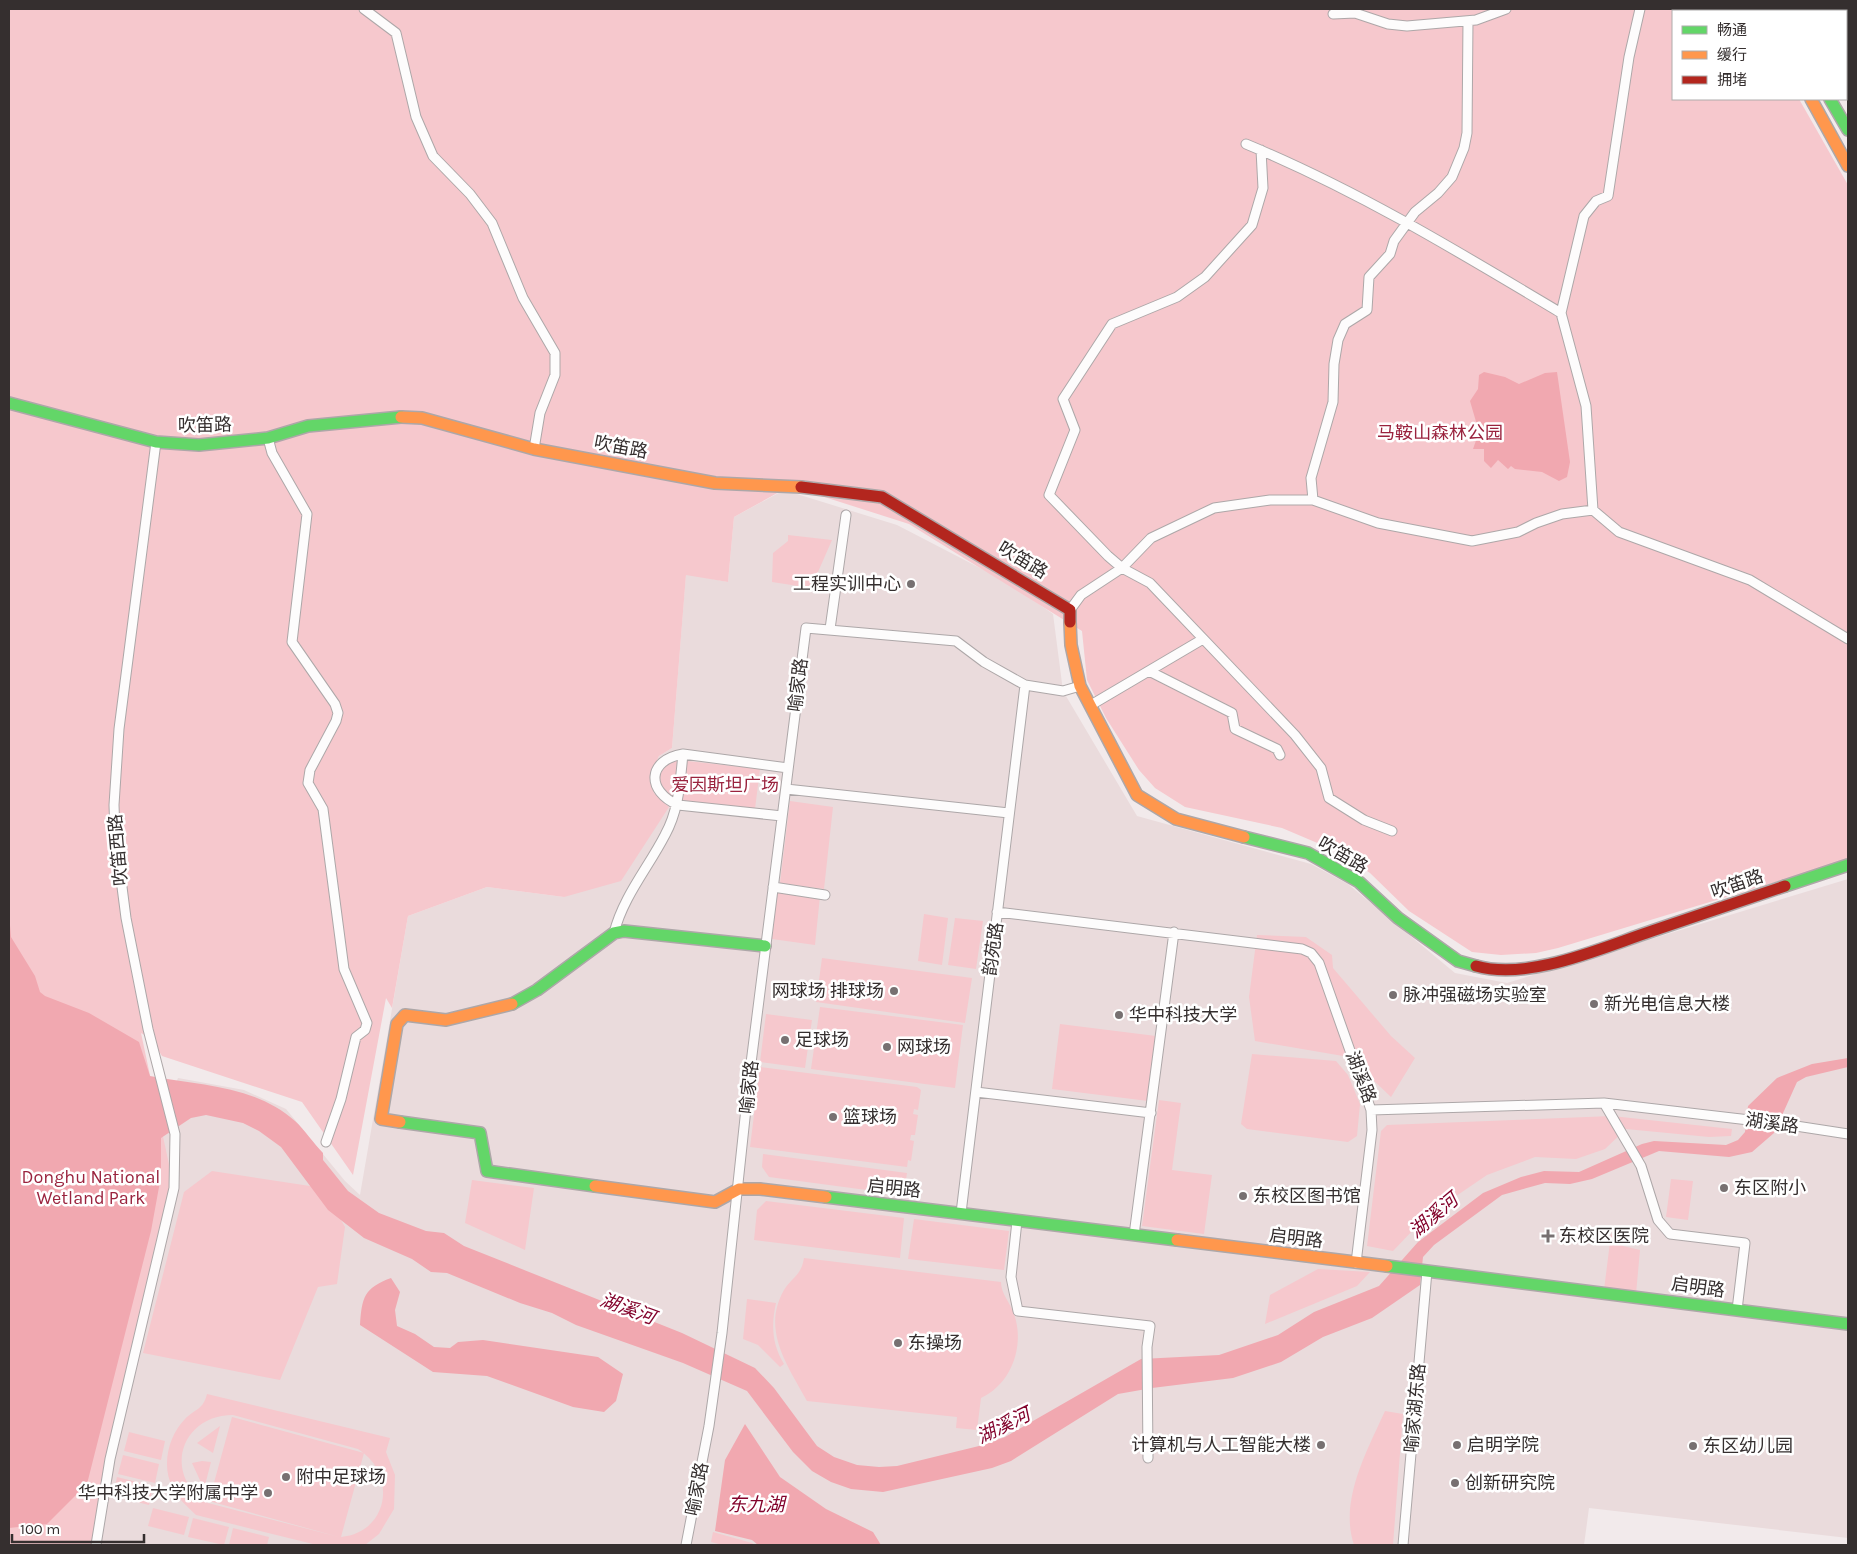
<svg xmlns="http://www.w3.org/2000/svg" width="1857" height="1554" font-family="Karla,'Noto Sans SC',sans-serif">
	<rect width="100%" height="100%" fill="#f2eaeb"/>
	<path fill="#eadbdc" d="M 784,490 L 897,525 L 1007,582 L 1053,614 L 1063,691 L 1137,816 L 1311,864 L 1348,884 L 1455,973 L 1507,983 L 1848,879 L 1848,1538 L 1589,1508 L 1584,1545 L 9,1545 L 9,881 L 160,1122 L 178,1078 L 244,1090 L 286,1109 L 345,1181 L 360,1195 L 408,916 L 487,887 L 564,897 L 654,793 L 650,775 L 659,756 L 672,748 L 686,574 L 728,582 L 734,517 Z"/>
	<path fill="#f6c8cd" fill-rule="evenodd" d="M 9,9 L 1748,9 L 1750,11 L 1673,11 L 1673,99 L 1799,99 L 1848,185 L 1848,860 L 1558,948 L 1536,953 L 1501,955 L 1472,952 L 1409,911 L 1370,873 L 1341,853 L 1282,828 L 1185,807 L 1155,788 L 1139,770 L 1106,718 L 1087,680 L 1082,631 L 909,524 L 790,486 L 734,517 L 728,582 L 686,575 L 672,748 L 659,756 L 650,775 L 654,793 L 669,807 L 621,881 L 564,897 L 487,887 L 408,916 L 392,1008 L 386,998 L 353,1175 L 302,1102 L 162,1056 L 151,1039 L 141,1033 L 174,1188 L 92,1545 L 9,1545 Z
		M 788,535 L 832,540 L 811,588 L 772,582 L 773,553 L 788,541 Z
		M 678,760 L 760,769 L 755,809 C 739,807 685,804 674,799 C 662,793 659,783 660,770 L 668,761 Z
		M 790,801 L 833,807 L 824,889 L 780,883 Z
		M 777,890 L 820,896 L 815,945 L 772,939 Z
		M 924,914 L 948,918 L 942,965 L 918,961 Z
		M 955,918 L 983,921 L 976,969 L 948,965 Z
		M 1257,935 L 1306,937 L 1332,955 L 1333,968 L 1391,1036 L 1415,1058 L 1391,1097 L 1349,1057 L 1255,1041 L 1249,997 Z
		M 822,958 L 972,978 L 965,1023 L 816,1002 Z
		M 820,1007 L 963,1025 L 955,1088 L 811,1069 Z
		M 766,1014 L 812,1020 L 805,1068 L 760,1062 Z
		M 1060,1024 L 1156,1036 L 1148,1101 L 1052,1089 Z
		M 1252,1054 L 1336,1061 L 1348,1075 L 1360,1104 L 1357,1136 L 1348,1142 L 1247,1129 L 1241,1124 Z
		M 760,1067 L 917,1087 L 921,1090 L 918,1110 L 914,1109 L 913,1114 L 918,1115 L 915,1135 L 911,1135 L 910,1140 L 914,1141 L 911,1161 L 908,1160 L 907,1167 L 750,1147 Z
		M 1159,1100 L 1181,1103 L 1172,1170 L 1212,1175 L 1204,1234 L 1142,1226 Z
		M 1612,1116 L 1732,1129 L 1731,1136 L 1709,1137 L 1626,1129 L 1605,1149 L 1576,1159 L 1535,1157 L 1487,1175 L 1440,1207 L 1415,1228 L 1393,1251 L 1367,1246 L 1381,1131 L 1387,1125 Z
		M 763,1154 L 907,1173 L 904,1195 L 769,1177 L 762,1167 Z
		M 212,1171 L 323,1188 L 345,1227 L 337,1284 L 318,1287 L 280,1380 L 143,1353 L 184,1192 Z
		M 1671,1179 L 1693,1181 L 1688,1220 L 1666,1217 Z
		M 472,1180 L 534,1188 L 525,1250 L 465,1223 Z
		M 766,1201 L 904,1218 L 900,1258 L 754,1240 L 757,1210 Z
		M 914,1219 L 1009,1231 L 1004,1270 L 908,1259 Z
		M 1611,1234 L 1623,1246 L 1640,1250 L 1636,1294 L 1604,1290 Z
		M 804,1258 L 1001,1282 C 1001,1294 1010,1302 1014,1314 C 1025,1345 1012,1384 981,1398 L 977,1430 L 956,1428 L 957,1417 L 807,1401 C 788,1366 761,1330 784,1290 C 793,1276 801,1276 804,1258 Z
		M 1318,1269 L 1370,1272 L 1357,1286 L 1265,1324 L 1270,1295 Z
		M 747,1299 L 776,1303 C 771,1325 772,1344 784,1364 L 780,1367 L 758,1345 L 743,1339 Z
		M 207,1394 L 390,1438 L 386,1452 L 395,1475 L 394,1509 L 379,1534 L 365,1545 L 317,1545 L 196,1515 C 188,1507 178,1499 173,1488 C 161,1467 168,1436 185,1419 C 196,1408 203,1410 207,1394 ZM 233,1415 L 358,1449 C 397,1473 390,1532 341,1537 L 364,1453 L 232,1417 L 209,1501 L 339,1537 L 208,1503 C 162,1476 180,1415 233,1415 Z
		M 1385,1411 L 1403,1414 L 1393,1545 L 1354,1545 C 1339,1501 1367,1451 1385,1411 Z
		M 220,1426 L 213,1453 L 197,1443 Z
		M 129,1432 L 165,1441 L 161,1460 L 124,1451 Z
		M 123,1455 L 159,1464 L 155,1483 L 118,1474 Z
		M 202,1461 L 211,1462 L 204,1489 L 192,1463 Z
		M 117,1477 L 153,1486 L 149,1505 L 113,1496 Z
		M 153,1508 L 189,1517 L 184,1535 L 148,1526 Z
		M 193,1518 L 229,1527 L 224,1545 L 188,1537 Z
		M 233,1528 L 269,1537 L 267,1545 L 229,1545 Z
		M 713,1532 L 752,1543 L 755,1545 L 723,1545 L 711,1542 Z"/>
	<path fill="#f1a8b0" d="M 1484,372 L 1505,377 L 1519,384 L 1545,373 L 1557,372 L 1570,462 L 1567,477 L 1559,481 L 1542,472 L 1515,469 L 1511,466 L 1508,469 L 1498,460 L 1491,468 L 1484,461 L 1484,449 L 1473,449 L 1479,432 L 1470,401 L 1478,389 L 1479,375 Z
		M 9,913 L 11,937 L 35,976 L 40,992 L 45,996 L 89,1013 L 139,1042 L 150,1076 C 202,1086 254,1085 295,1121 C 305,1130 313,1143 323,1153 L 323,1160 L 348,1191 L 379,1213 L 426,1231 L 444,1233 L 464,1246 L 682,1333 L 755,1368 L 774,1388 L 817,1446 L 834,1457 L 857,1465 L 879,1467 L 897,1466 L 979,1446 L 1005,1437 L 1141,1359 L 1219,1355 L 1278,1335 L 1314,1312 L 1379,1286 L 1418,1242 L 1483,1193 L 1521,1177 L 1544,1171 L 1579,1172 L 1642,1144 L 1654,1141 L 1726,1145 L 1738,1140 L 1745,1132 L 1748,1106 L 1777,1078 L 1812,1064 L 1848,1058 L 1848,1067 L 1806,1077 L 1797,1082 L 1774,1133 L 1752,1152 L 1729,1157 L 1659,1151 L 1592,1179 L 1570,1184 L 1545,1183 L 1502,1195 L 1434,1245 L 1423,1257 L 1420,1285 L 1372,1318 L 1323,1337 L 1281,1362 L 1233,1378 L 1152,1388 L 1118,1394 L 1011,1461 L 992,1468 L 883,1492 L 851,1489 L 831,1482 L 812,1471 L 793,1452 L 747,1391 L 683,1363 L 576,1325 L 552,1313 L 520,1303 L 447,1273 L 431,1272 L 412,1259 L 364,1238 L 328,1210 L 281,1147 L 259,1131 L 243,1123 L 206,1115 L 191,1118 L 161,1138 L 161,1176 L 151,1231 L 87,1484 L 47,1524 L 9,1528 Z
		M 391,1278 L 400,1292 L 395,1310 L 397,1326 L 415,1334 L 434,1347 L 450,1348 L 458,1342 L 483,1340 L 598,1357 L 623,1374 L 616,1401 L 604,1412 L 573,1407 L 487,1376 L 433,1372 L 360,1325 C 362,1297 364,1288 391,1278 Z
		M 745,1424 L 780,1477 L 826,1509 L 873,1532 L 881,1545 L 758,1545 L 752,1540 L 715,1531 L 725,1460 Z"/>
	<g fill="none" stroke-linecap="round" stroke-linejoin="round">
		<defs>
			<path id="street" d="M 364,9 L 396,33 L 416,117 L 433,156 L 470,194 L 492,223 L 523,298 L 555,353 L 555,375 L 540,413 L 534,449
				M 1333,14 L 1355,13 L 1388,24 L 1407,26 L 1476,20 L 1506,9
				M 1246,144 C 1357,190 1459,252 1561,313 L 1586,406 L 1593,510
				M 1261,150 L 1263,188 L 1252,225 L 1205,277 L 1177,297 L 1112,324 L 1063,399 L 1075,430 L 1049,495 L 1108,556 L 1122,568 L 1150,583 L 1295,735 L 1321,768 L 1329,798 L 1364,820 L 1392,831
				M 1561,313 L 1584,216 L 1596,201 L 1608,196 L 1629,57 L 1640,9
				M 268,438 L 272,453 L 307,514 L 292,642 L 335,704 L 338,713 L 336,721 L 310,770 L 308,783 L 323,809 L 344,969 L 367,1023 L 365,1030 L 356,1037 L 341,1099 L 326,1142
				M 1313,500 L 1311,478 L 1333,402 L 1334,364 L 1338,340 L 1345,324 L 1367,310 L 1369,277 L 1390,254 L 1394,241 L 1415,212 L 1438,193 L 1452,177 L 1464,148 L 1467,133 L 1468,21
				M 1070,610 L 1081,595 L 1122,568 L 1151,538 L 1214,508 L 1270,500 L 1313,500 L 1378,523 L 1472,541 L 1518,532 L 1536,523 L 1562,514 L 1593,510 L 1619,532 L 1750,580 L 1848,639
				M 830,629 L 846,515
				M 1149,671 L 1232,713 L 1235,729 L 1277,749 L 1280,755
				M 1091,705 L 1203,639
				M 786,789 L 1009,813
				M 782,816 L 678,805 C 646,791 647,760 683,754 L 788,768
				M 773,887 L 825,895
				M 997,912 L 1302,949 L 1311,953 L 1319,963 L 1371,1110 L 1372,1130 L 1356,1263
				M 614,933 C 623,897 648,868 665,835 C 679,810 680,782 683,754
				M 976,1092 L 1151,1113
				M 1604,1103 L 1641,1166 L 1658,1220 L 1670,1234 L 1745,1243 L 1737,1310
				M 1371,1110 L 1604,1103 L 1783,1124 L 1848,1134
				M 961,1213 L 1025,685
				M 1017,1221 L 1011,1277 L 1018,1311 L 1150,1326 L 1147,1347 L 1148,1458
				M 1134,1235 L 1174,932
				M 96,1545 L 110,1459 L 174,1188 L 175,1134 L 148,1029 L 126,918 L 115,833 L 114,805 L 119,729 L 156,442
				M 686,1545 L 709,1426 L 722,1333 L 750,1071 L 806,628 L 956,641 L 984,662 L 1025,685 L 1063,691 L 1080,686
				M 1403,1545 L 1427,1271"/>
			<path id="fast" d="M 1830,99 L 1848,130
				M 9,403 L 156,442 L 199,445 L 268,438 L 308,426 L 401,417
				M 1244,837 L 1308,853 L 1359,882 L 1398,918 L 1458,961 L 1476,966
				M 1785,886 L 1848,865
				M 512,1004 L 537,990 L 614,933 L 624,931 L 765,946
				M 400,1122 L 480,1133 L 487,1171 L 595,1186
				M 826,1197 L 1177,1240
				M 1387,1266 L 1848,1324"/>
			<path id="slow" d="M 1764,9 L 1766,11
				M 1811,99 L 1848,166
				M 401,417 L 422,418 L 534,449 L 715,483 L 801,487
				M 1070,622 L 1071,645 L 1080,686 L 1137,795 L 1176,819 L 1244,837
				M 400,1122 L 381,1119 L 397,1024 L 405,1015 L 446,1020 L 512,1004
				M 595,1186 L 715,1202 L 739,1189 L 760,1189 L 826,1197
				M 1177,1240 L 1387,1266"/>
			<path id="jam" d="M 1781,9 L 1782,11
				M 1846,17 L 1848,16
				M 1846,29 L 1848,28
				M 801,487 L 882,497 L 1070,610 L 1070,622
				M 1476,966 C 1529,981 1601,948 1652,931 C 1696,916 1741,901 1785,886"/>
		</defs>
		<use href="#street" stroke="#ada7a8" stroke-width="11"/>
		<use href="#fast" stroke="#ada7a8" stroke-width="14"/>
		<use href="#slow" stroke="#ada7a8" stroke-width="14"/>
		<use href="#jam" stroke="#ada7a8" stroke-width="14"/>
		<use href="#street" stroke="#fdfcfc" stroke-width="9"/>
		<use href="#fast" stroke="#63d668" stroke-width="11"/>
		<use href="#slow" stroke="#ff974d" stroke-width="11"/>
		<use href="#jam" stroke="#b3261e" stroke-width="11"/>
	</g>
	<g fill="#777071" stroke="#fff" stroke-width="2">
		<circle cx="911" cy="584" r="5"/>
		<circle cx="894" cy="991" r="5"/>
		<circle cx="1393" cy="995" r="5"/>
		<circle cx="1594" cy="1004" r="5"/>
		<circle cx="1119" cy="1015" r="5"/>
		<circle cx="785" cy="1040" r="5"/>
		<circle cx="887" cy="1047" r="5"/>
		<circle cx="833" cy="1117" r="5"/>
		<circle cx="1724" cy="1188" r="5"/>
		<circle cx="1243" cy="1196" r="5"/>
		<path d="M1545.5 1228.5h5v5h5v5h-5v5h-5v-5h-5v-5h5z"/>
		<circle cx="898" cy="1343" r="5"/>
		<circle cx="1321" cy="1445" r="5"/>
		<circle cx="1457" cy="1445" r="5"/>
		<circle cx="1693" cy="1446" r="5"/>
		<circle cx="286" cy="1477" r="5"/>
		<circle cx="1455" cy="1483" r="5"/>
		<circle cx="268" cy="1493" r="5"/>
	</g>
	<g text-anchor="middle" stroke-width="5" stroke-linejoin="round" paint-order="stroke">
		<g font-size="18" fill="#352f2f" stroke="#fff">
			<text transform="translate(205 425) rotate(-1)" y="6">吹笛路</text>
			<text transform="translate(621 447) rotate(11)" y="6">吹笛路</text>
			<text transform="translate(1023 560) rotate(31)" y="6">吹笛路</text>
			<text transform="translate(798 685) rotate(-83)" y="6">喻家路</text>
			<text transform="translate(118 850) rotate(-95)" y="6">吹笛西路</text>
			<text transform="translate(1343 855) rotate(30)" y="6">吹笛路</text>
			<text transform="translate(1737 884) rotate(-19)" y="6">吹笛路</text>
			<text transform="translate(993 949) rotate(-82)" y="6">韵苑路</text>
			<text transform="translate(1361 1077) rotate(69)" y="6">湖溪路</text>
			<text transform="translate(749 1087) rotate(-84)" y="6">喻家路</text>
			<text transform="translate(1772 1123) rotate(8)" y="6">湖溪路</text>
			<text transform="translate(894 1188) rotate(6)" y="6">启明路</text>
			<text transform="translate(1296 1238) rotate(7)" y="6">启明路</text>
			<text transform="translate(1698 1287) rotate(8)" y="6">启明路</text>
			<text transform="translate(1415 1408) rotate(-85)" y="6">喻家湖东路</text>
			<text transform="translate(697 1489) rotate(-79)" y="6">喻家路</text>
		</g>
		<g font-size="18" fill="#9a233e" stroke="#fff">
			<text x="1440" y="439">马鞍山森林公园</text>
			<text x="725" y="791">爱因斯坦广场</text>
			<text x="91" y="1183">Donghu National<tspan x="91" dy="21">Wetland Park</tspan></text>
		</g>
		<g font-size="18" fill="#352f2f" stroke="#fff" text-anchor="start">
			<text x="901" y="590" text-anchor="end">工程实训中心</text>
			<text x="884" y="997" text-anchor="end">网球场 排球场</text>
			<text x="1403" y="1001">脉冲强磁场实验室</text>
			<text x="1604" y="1010">新光电信息大楼</text>
			<text x="1129" y="1021">华中科技大学</text>
			<text x="795" y="1046">足球场</text>
			<text x="897" y="1053">网球场</text>
			<text x="843" y="1123">篮球场</text>
			<text x="1734" y="1194">东区附小</text>
			<text x="1253" y="1202">东校区图书馆</text>
			<text x="1559" y="1242">东校区医院</text>
			<text x="908" y="1349">东操场</text>
			<text x="1311" y="1451" text-anchor="end">计算机与人工智能大楼</text>
			<text x="1467" y="1451">启明学院</text>
			<text x="1703" y="1452">东区幼儿园</text>
			<text x="296" y="1483">附中足球场</text>
			<text x="1465" y="1489">创新研究院</text>
			<text x="258" y="1499" text-anchor="end">华中科技大学附属中学</text>
		</g>
		<g font-size="19" font-style="italic" fill="#83032c" stroke="#fff">
			<text transform="translate(1433 1215) rotate(-40)" y="7">湖溪河</text>
			<text transform="translate(628 1308) rotate(20)" y="7">湖溪河</text>
			<text transform="translate(1003 1425) rotate(-26)" y="7">湖溪河</text>
			<text x="756" y="1511">东九湖</text>
		</g>
	</g>
	<rect width="1857" height="1554" fill="none" stroke="#352f2f" stroke-width="20"/>
	<rect x="1672" y="10" width="175" height="90" fill="#ffffff" stroke="#aeacac"/>
	<rect x="1682" y="26" width="25" height="8" fill="#63d668" stroke="#aeacac"/>
	<text x="1717" y="35" font-size="15" fill="#352f2f">畅通</text>
	<rect x="1682" y="51" width="25" height="8" fill="#ff974d" stroke="#aeacac"/>
	<text x="1717" y="60" font-size="15" fill="#352f2f">缓行</text>
	<rect x="1682" y="76" width="25" height="8" fill="#b3261e" stroke="#aeacac"/>
	<text x="1717" y="85" font-size="15" fill="#352f2f">拥堵</text>
	<path d="M12 1534v8h132v-8" fill="none" stroke="#352f2f" stroke-width="2.5"/>
	<text x="20" y="1534" font-size="15" fill="#352f2f" stroke="#ffffff" stroke-width="4" paint-order="stroke">100 m</text>
</svg>
